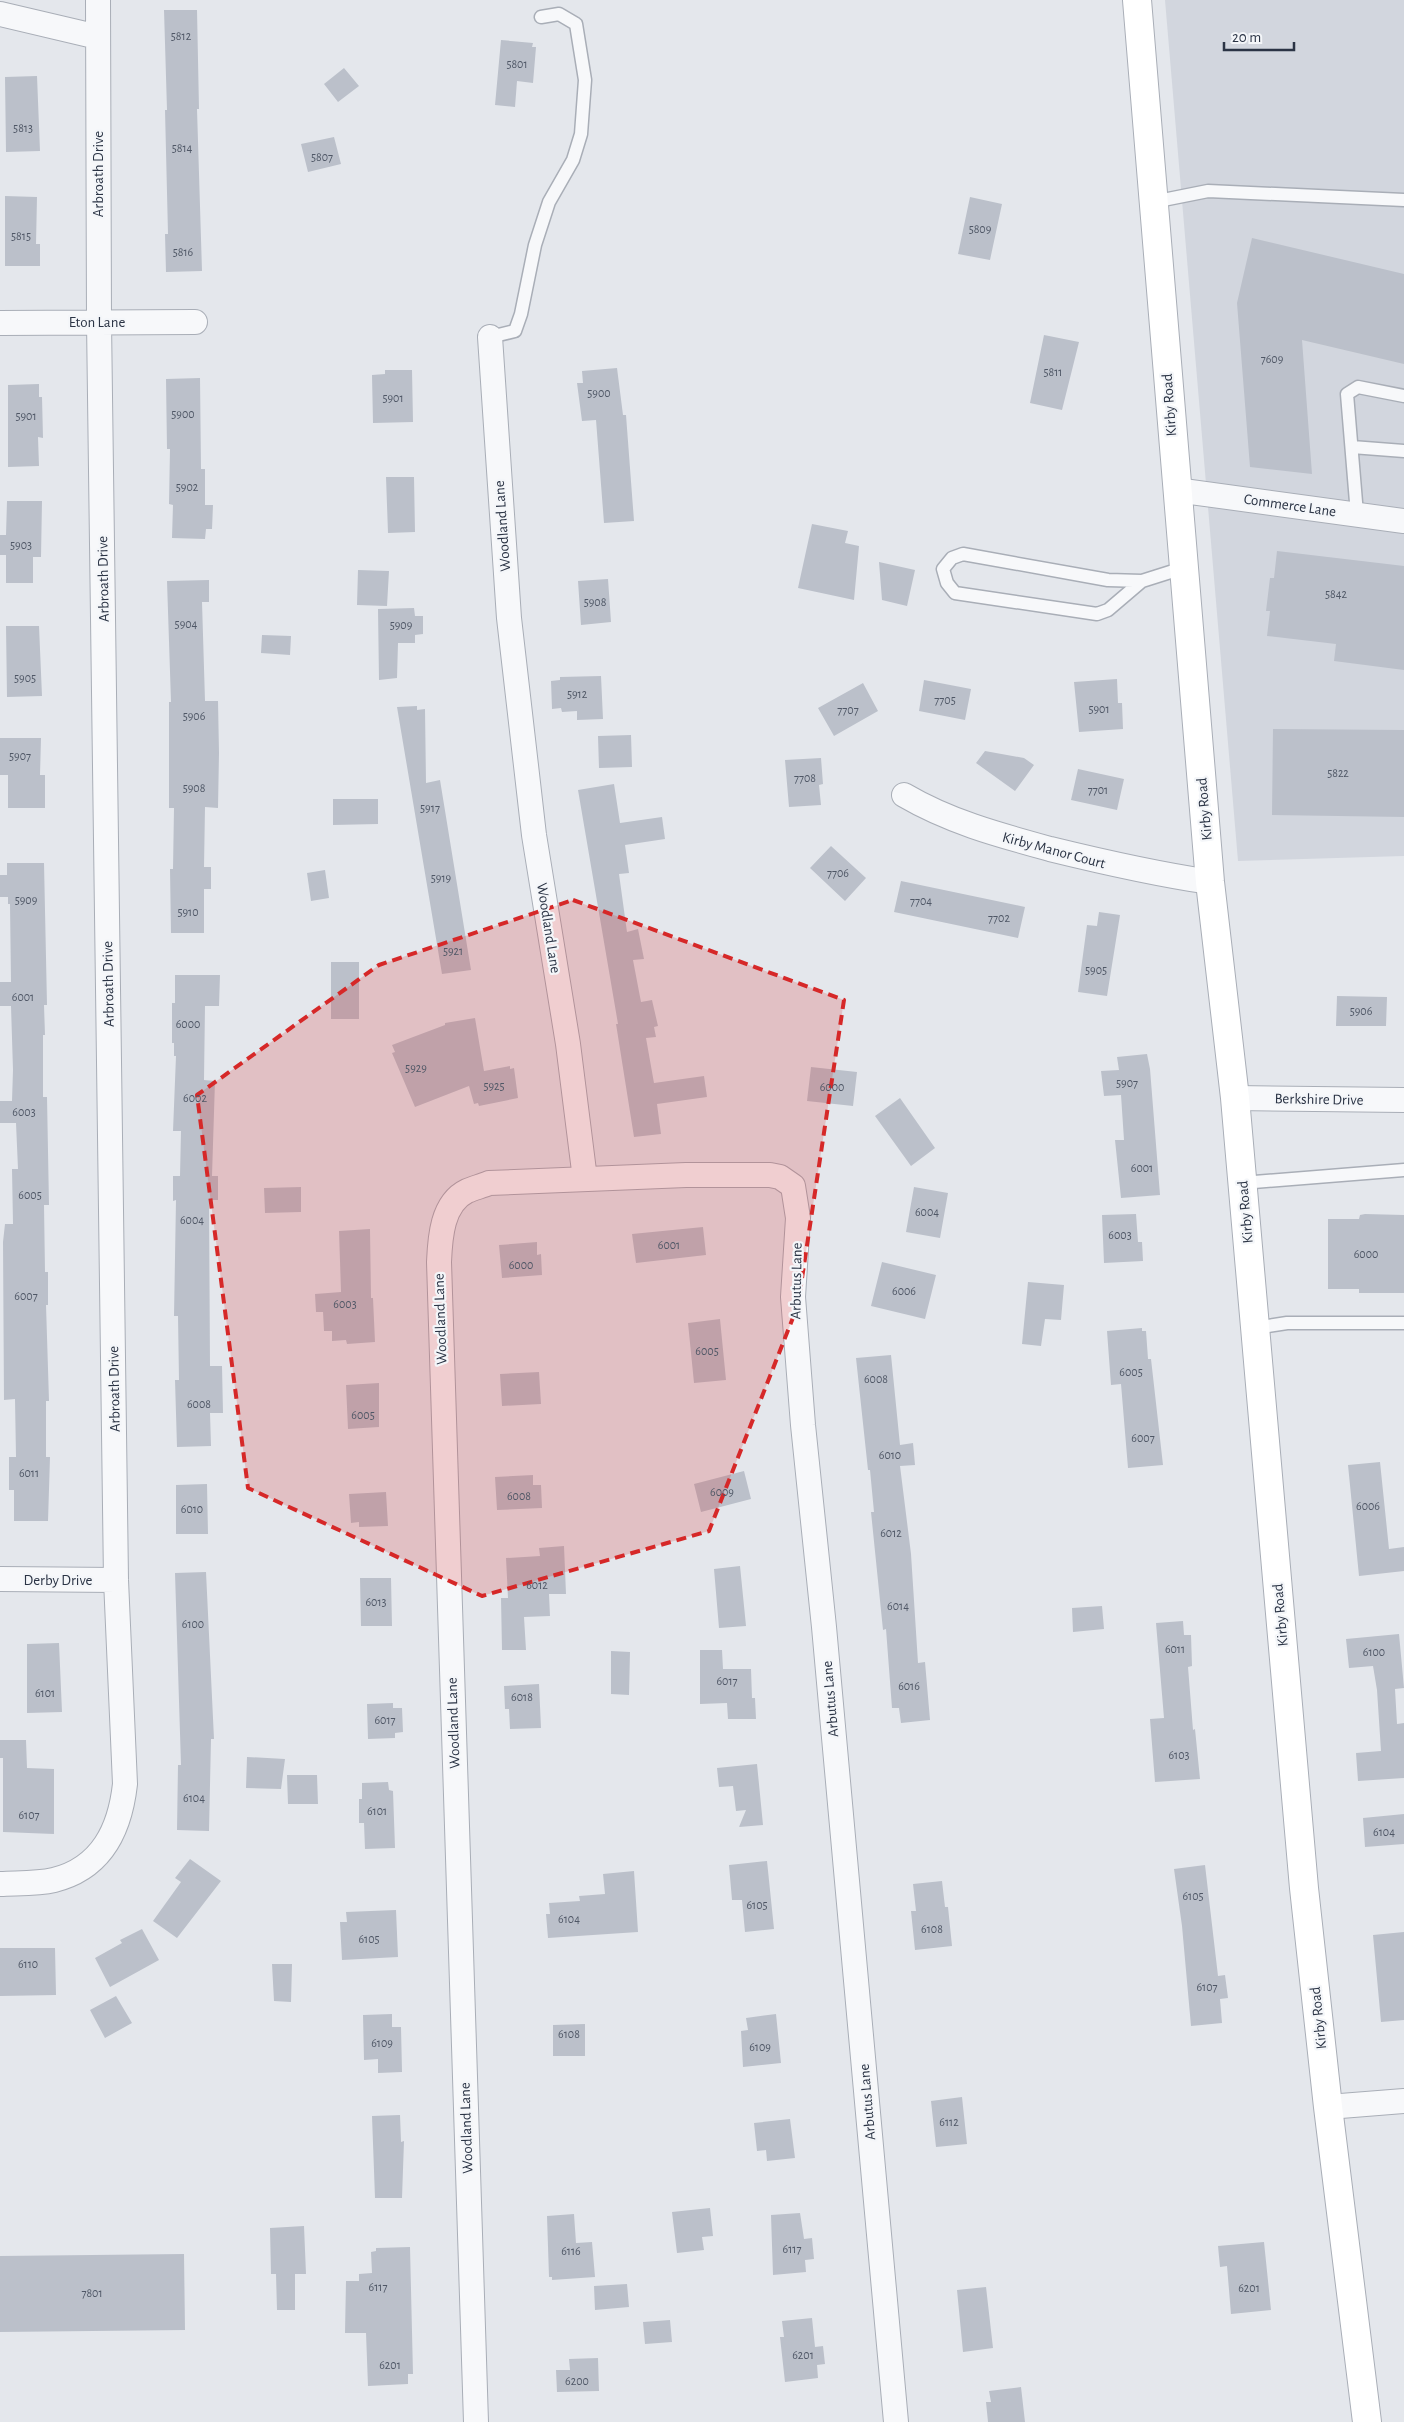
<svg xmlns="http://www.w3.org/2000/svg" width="1404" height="2422" font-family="'Alegreya Sans',sans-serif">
	<rect width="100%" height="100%" fill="#e4e7ec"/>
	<path fill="#d2d6de" d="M 1165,0 L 1404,0 L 1404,856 L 1238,861 Z"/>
	<path fill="#bbc0ca" d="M 164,10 L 197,10 L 199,109 L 197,109 L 202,271 L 166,272 L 165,234 L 168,234 L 165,110 L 167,110 Z
		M 501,40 L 533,43 L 532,47 L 536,47 L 533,83 L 517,81 L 515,107 L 495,105 Z
		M 344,68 L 359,86 L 338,102 L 324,84 Z
		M 37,76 L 40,151 L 6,152 L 5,77 Z
		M 334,137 L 341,164 L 308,172 L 301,144 Z
		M 5,196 L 37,197 L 36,244 L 40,244 L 40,266 L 5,266 Z
		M 970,197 L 1002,204 L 990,260 L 958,254 Z
		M 1252,238 L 1404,274 L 1404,364 L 1302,340 L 1312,474 L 1250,467 L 1237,303 Z
		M 1044,335 L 1079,342 L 1062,410 L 1030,403 Z
		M 617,368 L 623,415 L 626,415 L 634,521 L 604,523 L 596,420 L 582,421 L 577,383 L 583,383 L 582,371 Z
		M 385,370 L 412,370 L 413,422 L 373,423 L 372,375 L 385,374 Z
		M 200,378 L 201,469 L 205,469 L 205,505 L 213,505 L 212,529 L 206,529 L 205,539 L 172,538 L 173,505 L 169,504 L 170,449 L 167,449 L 166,379 Z
		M 39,384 L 39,397 L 42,397 L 43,438 L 38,437 L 39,466 L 8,467 L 8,385 Z
		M 386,477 L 414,477 L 415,532 L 388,533 Z
		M 7,501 L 42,501 L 41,557 L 33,557 L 33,583 L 6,583 L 6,555 L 0,555 L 0,535 L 6,535 Z
		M 812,524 L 848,531 L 845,543 L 859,546 L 854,600 L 798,588 Z
		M 1277,551 L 1404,566 L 1404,670 L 1334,661 L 1336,644 L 1267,636 L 1270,611 L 1266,611 L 1270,578 L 1274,578 Z
		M 879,562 L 915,570 L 907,606 L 882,600 Z
		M 358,570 L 389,571 L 387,606 L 357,605 Z
		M 608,579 L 611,622 L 581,625 L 578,581 Z
		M 209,580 L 209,602 L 202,602 L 205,701 L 218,701 L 219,753 L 218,808 L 205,807 L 204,867 L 211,867 L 211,889 L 204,889 L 204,933 L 171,933 L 170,869 L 173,869 L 174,808 L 169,808 L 169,702 L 171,702 L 167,581 Z
		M 414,608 L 415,616 L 423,616 L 423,634 L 415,635 L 415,643 L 398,643 L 397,678 L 379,680 L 378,609 Z
		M 6,626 L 39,626 L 42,696 L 7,697 Z
		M 262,635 L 291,636 L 290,655 L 261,653 Z
		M 601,676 L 603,719 L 577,720 L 577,711 L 562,712 L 561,708 L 552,709 L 551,681 L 560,680 L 560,677 Z
		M 1117,679 L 1118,703 L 1122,703 L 1123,729 L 1079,732 L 1074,682 Z
		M 924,680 L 971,689 L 965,720 L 919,711 Z
		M 863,683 L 878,711 L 834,736 L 818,708 Z
		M 417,706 L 417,710 L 425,709 L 426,783 L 440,780 L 471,970 L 442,974 L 397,707 Z
		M 1273,729 L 1404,730 L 1404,817 L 1272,815 Z
		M 631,735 L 632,767 L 599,768 L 598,736 Z
		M 0,738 L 41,738 L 40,775 L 45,775 L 45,808 L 8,808 L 8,775 L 0,775 Z
		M 985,751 L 1024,758 L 1034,765 L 1015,791 L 976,763 Z
		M 821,758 L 823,784 L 819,785 L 821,805 L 789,807 L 785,760 Z
		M 1078,769 L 1124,779 L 1117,810 L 1071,800 Z
		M 614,784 L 620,823 L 662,817 L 665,839 L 625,845 L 629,873 L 619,874 L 627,932 L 638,929 L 644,959 L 633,960 L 641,1002 L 652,1000 L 658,1026 L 654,1027 L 656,1037 L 646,1038 L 654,1083 L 704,1076 L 707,1097 L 657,1104 L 661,1134 L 634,1137 L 616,1024 L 618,1024 L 578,790 Z
		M 333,799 L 378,799 L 378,824 L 333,825 Z
		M 831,846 L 866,878 L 845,901 L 810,868 Z
		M 7,863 L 44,863 L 47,1005 L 44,1005 L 45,1035 L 43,1035 L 43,1097 L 47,1097 L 49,1205 L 44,1205 L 45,1272 L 48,1272 L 48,1305 L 46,1305 L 49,1401 L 46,1401 L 46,1457 L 50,1457 L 48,1521 L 14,1521 L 14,1490 L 9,1490 L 9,1457 L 16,1457 L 15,1399 L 4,1400 L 3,1242 L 5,1224 L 13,1224 L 12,1169 L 18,1169 L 16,1123 L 0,1123 L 0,1101 L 12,1101 L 13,1070 L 11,1006 L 0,1006 L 0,982 L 11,982 L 10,904 L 8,904 L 8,897 L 0,897 L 0,875 L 7,875 Z
		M 325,870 L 329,898 L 311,901 L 307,873 Z
		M 901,881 L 1025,907 L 1018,938 L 894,912 Z
		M 1099,912 L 1120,915 L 1107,996 L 1078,992 L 1087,925 L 1097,926 Z
		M 331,962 L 359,962 L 359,1019 L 331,1019 Z
		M 175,975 L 220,975 L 219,1006 L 205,1006 L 204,1080 L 215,1081 L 212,1176 L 218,1176 L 218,1200 L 209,1200 L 210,1366 L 222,1366 L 223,1413 L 210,1413 L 211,1446 L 177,1447 L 175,1380 L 179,1380 L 178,1316 L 174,1316 L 176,1200 L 173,1201 L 173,1176 L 180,1176 L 181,1131 L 173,1131 L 176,1056 L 174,1056 L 174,1043 L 172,1043 L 172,1003 L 175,1003 Z
		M 1337,996 L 1387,997 L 1386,1026 L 1336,1026 Z
		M 475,1018 L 484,1071 L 510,1066 L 510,1069 L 514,1068 L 518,1098 L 479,1106 L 478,1103 L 474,1104 L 469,1086 L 415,1107 L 392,1053 L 395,1052 L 392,1045 L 445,1025 L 445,1023 Z
		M 1147,1054 L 1150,1069 L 1160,1195 L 1121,1198 L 1115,1140 L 1124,1140 L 1121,1095 L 1104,1096 L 1101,1071 L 1119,1070 L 1117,1057 Z
		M 811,1067 L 857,1072 L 853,1106 L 807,1101 Z
		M 900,1098 L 935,1148 L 911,1166 L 875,1116 Z
		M 301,1187 L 301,1212 L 265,1213 L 264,1188 Z
		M 914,1187 L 948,1193 L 940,1238 L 906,1232 Z
		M 1136,1214 L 1138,1242 L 1142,1242 L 1143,1261 L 1104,1263 L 1102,1215 Z
		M 1365,1214 L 1404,1215 L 1404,1293 L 1359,1293 L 1359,1289 L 1328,1289 L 1328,1219 L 1359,1219 L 1360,1215 Z
		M 703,1227 L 706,1255 L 636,1263 L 632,1234 Z
		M 370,1229 L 371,1298 L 373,1298 L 375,1342 L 347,1344 L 346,1340 L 332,1341 L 332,1331 L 324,1331 L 323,1312 L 316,1312 L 315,1294 L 341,1292 L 339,1231 Z
		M 537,1242 L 537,1255 L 541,1254 L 542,1275 L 502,1278 L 499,1245 Z
		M 882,1262 L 936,1275 L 925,1319 L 871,1306 Z
		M 1028,1282 L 1064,1285 L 1061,1320 L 1045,1319 L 1041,1346 L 1022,1344 Z
		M 720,1319 L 726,1380 L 694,1383 L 688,1323 Z
		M 1142,1328 L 1142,1331 L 1146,1331 L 1148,1359 L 1151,1359 L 1163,1465 L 1128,1468 L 1121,1384 L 1111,1385 L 1107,1331 Z
		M 891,1355 L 900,1445 L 913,1443 L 915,1465 L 900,1466 L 911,1554 L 918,1663 L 925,1662 L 930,1720 L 901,1723 L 899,1708 L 892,1708 L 886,1629 L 883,1630 L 871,1512 L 874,1512 L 870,1470 L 868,1470 L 856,1358 Z
		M 539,1372 L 541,1404 L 502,1406 L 500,1374 Z
		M 379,1383 L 379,1427 L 348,1429 L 346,1385 Z
		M 1380,1462 L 1389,1549 L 1404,1547 L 1404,1571 L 1359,1576 L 1348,1465 Z
		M 744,1471 L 751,1499 L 701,1512 L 694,1484 Z
		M 533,1475 L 533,1485 L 541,1485 L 542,1508 L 497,1510 L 495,1477 Z
		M 207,1484 L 208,1534 L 176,1534 L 176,1485 Z
		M 386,1492 L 388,1526 L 359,1527 L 359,1522 L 351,1523 L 349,1494 Z
		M 564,1546 L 566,1594 L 549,1594 L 550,1616 L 524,1617 L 526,1650 L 502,1650 L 501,1598 L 508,1598 L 506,1558 L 540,1556 L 539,1548 Z
		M 740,1566 L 746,1626 L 719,1628 L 714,1569 Z
		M 206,1572 L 214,1739 L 211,1739 L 209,1831 L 177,1830 L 178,1765 L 181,1765 L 175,1573 Z
		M 360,1578 L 391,1578 L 392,1626 L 361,1626 Z
		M 1102,1606 L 1104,1629 L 1073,1632 L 1072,1608 Z
		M 1183,1621 L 1184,1635 L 1191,1635 L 1192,1666 L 1188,1667 L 1193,1730 L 1195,1729 L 1200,1779 L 1155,1782 L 1150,1719 L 1164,1718 L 1156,1623 Z
		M 1399,1634 L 1404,1688 L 1395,1689 L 1397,1724 L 1404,1723 L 1404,1778 L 1358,1781 L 1356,1753 L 1381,1751 L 1377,1690 L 1373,1666 L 1349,1668 L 1346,1639 Z
		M 59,1643 L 62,1712 L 27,1713 L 27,1644 Z
		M 700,1650 L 722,1650 L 723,1669 L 751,1669 L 752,1698 L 755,1698 L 756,1719 L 728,1719 L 727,1703 L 700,1704 Z
		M 611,1651 L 630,1652 L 629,1695 L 611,1694 Z
		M 539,1684 L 541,1728 L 510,1729 L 509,1709 L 505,1709 L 504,1686 Z
		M 393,1703 L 393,1708 L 402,1708 L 403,1732 L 395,1733 L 395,1738 L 368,1739 L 367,1704 Z
		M 0,1740 L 26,1740 L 27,1768 L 54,1769 L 54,1834 L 3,1832 L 3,1758 L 0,1758 Z
		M 247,1757 L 285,1759 L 281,1789 L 246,1788 Z
		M 757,1764 L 763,1825 L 739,1827 L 746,1810 L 736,1811 L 733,1786 L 719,1787 L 717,1768 Z
		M 287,1775 L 317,1775 L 318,1804 L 288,1804 Z
		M 388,1782 L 389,1790 L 393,1791 L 395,1848 L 365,1849 L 364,1823 L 359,1823 L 359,1799 L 362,1799 L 362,1783 Z
		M 1404,1814 L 1404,1844 L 1365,1847 L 1363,1818 Z
		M 190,1859 L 221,1881 L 177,1938 L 153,1921 L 181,1882 L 175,1878 Z
		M 767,1861 L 774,1929 L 745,1932 L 742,1900 L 732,1900 L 729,1865 Z
		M 1205,1865 L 1218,1976 L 1225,1975 L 1228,1998 L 1220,1999 L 1222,2023 L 1191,2026 L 1182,1926 L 1174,1869 Z
		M 634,1871 L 638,1932 L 548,1938 L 546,1914 L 550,1914 L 549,1903 L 580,1901 L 579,1896 L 605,1894 L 603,1874 Z
		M 942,1881 L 945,1907 L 948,1907 L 952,1946 L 915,1950 L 911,1911 L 916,1911 L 913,1884 Z
		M 396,1910 L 398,1957 L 342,1960 L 340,1922 L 347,1922 L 346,1912 Z
		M 142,1929 L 159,1960 L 110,1987 L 95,1958 L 122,1943 L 120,1940 Z
		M 1404,1932 L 1404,2020 L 1381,2022 L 1373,1935 Z
		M 0,1948 L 55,1948 L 56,1995 L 0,1996 Z
		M 272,1964 L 292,1964 L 291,2002 L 274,2001 Z
		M 116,1996 L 132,2023 L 105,2038 L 90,2010 Z
		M 392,2014 L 392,2027 L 401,2027 L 402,2072 L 378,2073 L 378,2059 L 364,2060 L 363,2015 Z
		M 776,2014 L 781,2063 L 743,2067 L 741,2031 L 748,2030 L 746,2018 Z
		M 585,2024 L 585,2056 L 553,2056 L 553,2025 Z
		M 962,2097 L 967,2144 L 936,2147 L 931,2101 Z
		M 400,2115 L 401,2142 L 404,2141 L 402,2198 L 375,2198 L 372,2116 Z
		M 790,2119 L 795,2158 L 767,2161 L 766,2150 L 757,2151 L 754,2123 Z
		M 710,2208 L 713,2236 L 702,2237 L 704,2250 L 677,2253 L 672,2212 Z
		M 800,2213 L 804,2239 L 812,2238 L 814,2259 L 805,2260 L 806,2272 L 773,2275 L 771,2215 Z
		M 574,2214 L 576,2243 L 592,2242 L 595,2277 L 552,2280 L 552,2277 L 549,2277 L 547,2216 Z
		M 304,2226 L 306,2274 L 295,2274 L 295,2310 L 277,2310 L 276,2274 L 271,2274 L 270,2228 Z
		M 1264,2242 L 1271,2310 L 1231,2314 L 1227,2266 L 1220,2267 L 1218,2246 Z
		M 410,2247 L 413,2374 L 408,2374 L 408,2384 L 368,2386 L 366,2333 L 345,2333 L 346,2281 L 359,2281 L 359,2274 L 372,2273 L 371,2252 L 376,2251 L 376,2248 Z
		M 184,2254 L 185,2330 L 0,2332 L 0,2256 Z
		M 627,2284 L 629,2307 L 595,2310 L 594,2286 Z
		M 986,2287 L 993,2348 L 963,2352 L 957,2290 Z
		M 812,2318 L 815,2347 L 823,2346 L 825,2364 L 817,2365 L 818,2378 L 785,2382 L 780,2337 L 784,2337 L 782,2321 Z
		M 670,2320 L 672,2342 L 645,2344 L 643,2322 Z
		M 598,2358 L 599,2391 L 557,2392 L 556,2370 L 570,2370 L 569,2359 Z
		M 1021,2387 L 1025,2422 L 988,2422 L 986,2402 L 991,2402 L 989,2391 Z"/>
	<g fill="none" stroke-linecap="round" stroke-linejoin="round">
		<defs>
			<path id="lane" d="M 1153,202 L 1208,191 L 1404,200
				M 490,337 L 515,331 L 521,314 L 535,245 L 549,202 L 573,160 L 581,134 L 585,80 L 576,24 L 559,14 L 541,17
				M 1352,447 L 1404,451
				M 1357,514 L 1347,394 L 1358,387 L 1404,396
				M 1142,581 L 1108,610 L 1097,614 L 955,593 L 947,583 L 943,569 L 952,558 L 963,554 L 1108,580 L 1142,581 L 1183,568
				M 1242,1183 L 1404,1170
				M 1255,1328 L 1287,1323 L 1404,1323"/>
			<path id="street" d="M 0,14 L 98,37
				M 0,323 L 195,322
				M 490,337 L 509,618 L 534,835 L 568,1044 L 585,1179
				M 1176,490 L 1404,521
				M 904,795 C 950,822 999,835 1050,849 C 1103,862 1156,874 1210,882
				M 1235,1098 L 1404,1100
				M 0,1579 L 116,1580
				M 0,1884 C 17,1883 37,1884 54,1880 C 102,1868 120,1829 125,1784 L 116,1580 L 99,322 L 98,0
				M 1328,2107 L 1404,2101
				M 476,2422 L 439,1262 C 440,1238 442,1203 467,1191 C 474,1188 482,1186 489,1183 L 686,1175 L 770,1175 L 780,1177 L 793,1186 L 798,1218 L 793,1297 L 803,1425 L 824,1627 L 896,2422"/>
			<path id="secondary" d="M 1137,0 L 1210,882 L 1235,1098 L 1304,1888 L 1328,2107 L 1367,2422"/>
		</defs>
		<use href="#lane" stroke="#a9aeb7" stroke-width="15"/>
		<use href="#street" stroke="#a9aeb7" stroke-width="26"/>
		<use href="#secondary" stroke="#a9aeb7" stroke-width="30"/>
		<use href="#lane" stroke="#f7f8fa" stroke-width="12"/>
		<use href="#street" stroke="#f7f8fa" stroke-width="24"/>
		<use href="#secondary" stroke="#fff" stroke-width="28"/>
	</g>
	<path fill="#d62828" fill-opacity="0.2" stroke="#d62828" stroke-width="4" stroke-dasharray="10 6" stroke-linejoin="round" d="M 573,900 L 844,1000 L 798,1305 L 709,1531 L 482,1596 L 248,1488 L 197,1095 L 379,965 Z"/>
	<g text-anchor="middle" stroke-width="4.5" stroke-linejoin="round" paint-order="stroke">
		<g font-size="12" fill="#4f5766">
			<text x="181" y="40">5812</text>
			<text x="517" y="68">5801</text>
			<text x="23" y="132">5813</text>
			<text x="182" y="152">5814</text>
			<text x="322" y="161">5807</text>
			<text x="980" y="233">5809</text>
			<text x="21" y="240">5815</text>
			<text x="183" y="256">5816</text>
			<text x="1272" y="363">7609</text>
			<text x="1053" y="376">5811</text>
			<text x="599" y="397">5900</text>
			<text x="393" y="402">5901</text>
			<text x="183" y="418">5900</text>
			<text x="26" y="420">5901</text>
			<text x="187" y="491">5902</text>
			<text x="21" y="549">5903</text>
			<text x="1336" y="598">5842</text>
			<text x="595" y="606">5908</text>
			<text x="186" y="628">5904</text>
			<text x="401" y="629">5909</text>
			<text x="25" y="682">5905</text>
			<text x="577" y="698">5912</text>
			<text x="945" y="704">7705</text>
			<text x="1099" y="713">5901</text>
			<text x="848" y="714">7707</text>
			<text x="194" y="720">5906</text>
			<text x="20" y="760">5907</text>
			<text x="1338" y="777">5822</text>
			<text x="805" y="782">7708</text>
			<text x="194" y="792">5908</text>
			<text x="1098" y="794">7701</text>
			<text x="430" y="812">5917</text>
			<text x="838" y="877">7706</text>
			<text x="441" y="882">5919</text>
			<text x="26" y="904">5909</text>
			<text x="921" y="905">7704</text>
			<text x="188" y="916">5910</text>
			<text x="999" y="922">7702</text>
			<text x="453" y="955">5921</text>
			<text x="1096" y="974">5905</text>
			<text x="23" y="1001">6001</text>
			<text x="1361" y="1015">5906</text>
			<text x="188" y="1028">6000</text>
			<text x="416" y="1072">5929</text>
			<text x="1127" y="1087">5907</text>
			<text x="494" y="1090">5925</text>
			<text x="832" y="1091">6000</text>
			<text x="195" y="1102">6002</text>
			<text x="24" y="1116">6003</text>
			<text x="1142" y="1172">6001</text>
			<text x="30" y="1199">6005</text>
			<text x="927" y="1216">6004</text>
			<text x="192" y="1224">6004</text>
			<text x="1120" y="1239">6003</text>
			<text x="669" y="1249">6001</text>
			<text x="1366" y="1258">6000</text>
			<text x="521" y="1269">6000</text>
			<text x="904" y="1295">6006</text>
			<text x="26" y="1300">6007</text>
			<text x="345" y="1308">6003</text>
			<text x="707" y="1355">6005</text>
			<text x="1131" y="1376">6005</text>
			<text x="876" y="1383">6008</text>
			<text x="199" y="1408">6008</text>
			<text x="363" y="1419">6005</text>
			<text x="1143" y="1442">6007</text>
			<text x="890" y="1459">6010</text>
			<text x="29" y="1477">6011</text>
			<text x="722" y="1496">6009</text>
			<text x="519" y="1500">6008</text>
			<text x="1368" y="1510">6006</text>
			<text x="192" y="1513">6010</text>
			<text x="891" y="1537">6012</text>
			<text x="537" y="1589">6012</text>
			<text x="376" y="1606">6013</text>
			<text x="898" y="1610">6014</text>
			<text x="193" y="1628">6100</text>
			<text x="1175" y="1653">6011</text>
			<text x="1374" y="1656">6100</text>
			<text x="727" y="1685">6017</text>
			<text x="909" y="1690">6016</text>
			<text x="45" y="1697">6101</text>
			<text x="522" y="1701">6018</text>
			<text x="385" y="1724">6017</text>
			<text x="1179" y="1759">6103</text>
			<text x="194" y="1802">6104</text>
			<text x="377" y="1815">6101</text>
			<text x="29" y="1819">6107</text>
			<text x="1384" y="1836">6104</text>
			<text x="1193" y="1900">6105</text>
			<text x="757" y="1909">6105</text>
			<text x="569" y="1923">6104</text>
			<text x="932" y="1933">6108</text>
			<text x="369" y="1943">6105</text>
			<text x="28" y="1968">6110</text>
			<text x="1207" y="1991">6107</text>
			<text x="569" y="2038">6108</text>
			<text x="382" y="2047">6109</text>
			<text x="760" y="2051">6109</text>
			<text x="949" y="2126">6112</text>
			<text x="792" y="2253">6117</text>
			<text x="571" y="2255">6116</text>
			<text x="378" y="2291">6117</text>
			<text x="1249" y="2292">6201</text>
			<text x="92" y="2297">7801</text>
			<text x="803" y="2359">6201</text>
			<text x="390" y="2369">6201</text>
			<text x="577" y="2385">6200</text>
		</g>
		<g font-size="15" fill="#2b3445" stroke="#f4f6f9">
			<text transform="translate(98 174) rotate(-90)" y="5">Arbroath Drive</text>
			<text x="97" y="327">Eton Lane</text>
			<text transform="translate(1169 405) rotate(-94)" y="5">Kirby Road</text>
			<text transform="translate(1290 505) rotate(8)" y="5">Commerce Lane</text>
			<text transform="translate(502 526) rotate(-94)" y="5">Woodland Lane</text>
			<text transform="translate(103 579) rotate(-91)" y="5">Arbroath Drive</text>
			<text transform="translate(1204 809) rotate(-95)" y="5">Kirby Road</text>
			<text transform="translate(1054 850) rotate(15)" y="5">Kirby Manor Court</text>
			<text transform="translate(549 928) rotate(81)" y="5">Woodland Lane</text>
			<text transform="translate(108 984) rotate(-91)" y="5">Arbroath Drive</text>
			<text transform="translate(1319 1099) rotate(1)" y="5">Berkshire Drive</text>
			<text transform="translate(1245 1212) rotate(-95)" y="5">Kirby Road</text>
			<text transform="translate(796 1281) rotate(-89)" y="5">Arbutus Lane</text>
			<text transform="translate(440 1319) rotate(-92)" y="5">Woodland Lane</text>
			<text transform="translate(114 1389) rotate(-91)" y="5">Arbroath Drive</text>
			<text x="58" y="1585">Derby Drive</text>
			<text transform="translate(1280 1615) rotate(-95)" y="5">Kirby Road</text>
			<text transform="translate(830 1699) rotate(-95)" y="5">Arbutus Lane</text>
			<text transform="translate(453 1723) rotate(-92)" y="5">Woodland Lane</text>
			<text transform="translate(1318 2018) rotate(-96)" y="5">Kirby Road</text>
			<text transform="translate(867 2102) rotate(-95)" y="5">Arbutus Lane</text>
			<text transform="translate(466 2128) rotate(-92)" y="5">Woodland Lane</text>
		</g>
	</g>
	<path d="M1224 42v8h70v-8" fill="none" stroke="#2b3445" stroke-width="2.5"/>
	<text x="1232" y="42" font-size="15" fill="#2b3445" stroke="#f4f6f9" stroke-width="4" paint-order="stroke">20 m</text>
</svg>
